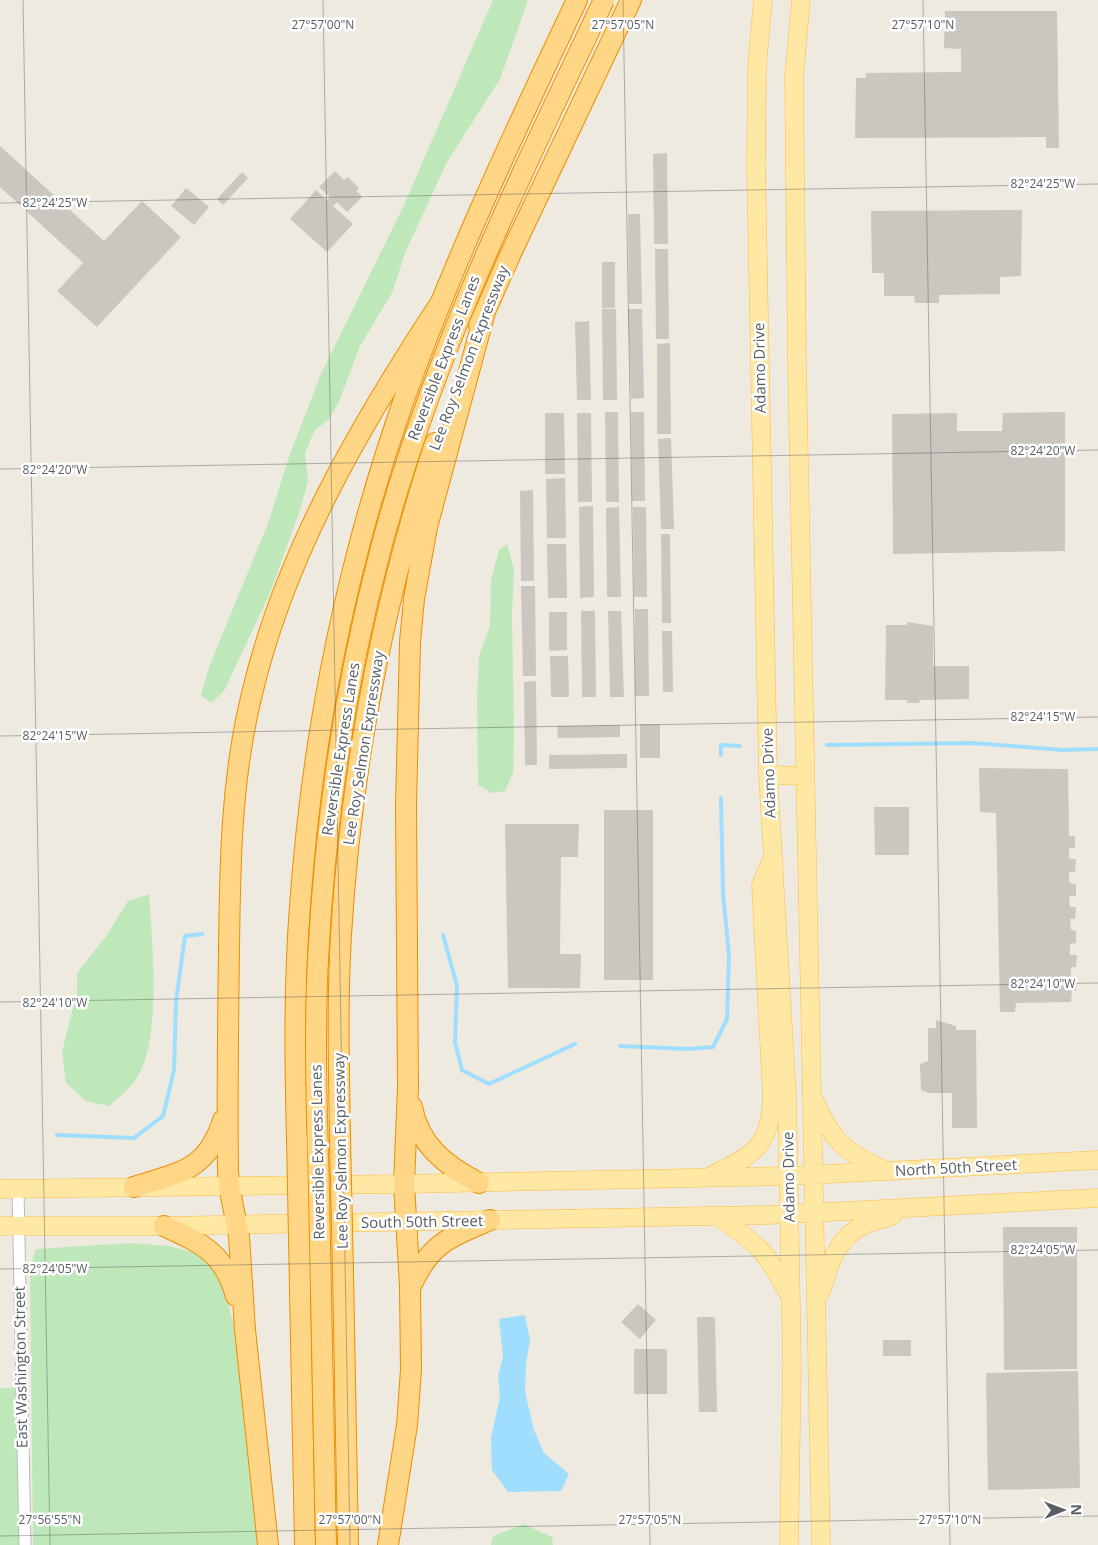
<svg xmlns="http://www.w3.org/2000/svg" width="1098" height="1545" font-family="'Open Sans',sans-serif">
	<rect width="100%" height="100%" fill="#eeeae0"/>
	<path fill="#bee8b9" d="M 493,0 L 528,0 L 500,79 L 447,162 L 405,253 L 392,293 L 360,346 L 338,404 L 329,419 L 314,431 L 305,454 L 308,481 L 301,507 L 270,593 L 224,691 L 211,703 L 201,695 L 209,667 L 267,526 L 290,454 L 321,374 L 404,205 Z
		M 507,544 L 514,570 L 512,614 L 514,738 L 513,773 L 505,791 L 492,793 L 478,785 L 477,701 L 479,656 L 490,626 L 491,580 L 499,550 Z
		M 149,894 C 152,941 163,1045 134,1082 C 128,1091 117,1098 109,1106 L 86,1101 L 66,1083 L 62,1052 L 77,991 L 77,973 L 107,935 L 128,901 Z
		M 130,1243 L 169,1246 L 196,1253 L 214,1266 L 221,1280 L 242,1353 L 262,1545 L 33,1545 L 30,1267 L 36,1249 Z
		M 0,1388 L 20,1388 L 23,1545 L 0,1545 Z
		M 524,1524 L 552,1537 L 553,1545 L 491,1545 L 493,1536 Z"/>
	<path fill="#9fdeff" d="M 525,1315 L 530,1340 L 526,1364 L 525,1392 L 534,1430 L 544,1453 L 569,1474 L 561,1491 L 508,1492 L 492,1470 L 491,1438 L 500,1396 L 498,1376 L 503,1357 L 499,1319 Z"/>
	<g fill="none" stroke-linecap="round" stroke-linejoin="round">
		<path stroke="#9fdeff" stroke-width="4" d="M 827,745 L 973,743 L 1063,750 L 1098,749
			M 721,755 L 721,745 L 740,746
			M 443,935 L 457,986 L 455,1042 L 462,1070 L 489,1084 L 575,1044
			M 620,1046 L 689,1049 L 713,1047 L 727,1019 L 729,955 L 723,894 L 721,798
			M 57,1135 L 134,1138 L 163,1116 L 174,1070 L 176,1001 L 185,936 L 202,934"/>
	</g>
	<path fill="#cbc6bf" d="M 945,11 L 1057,11 L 1059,148 L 1046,148 L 1046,137 L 855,138 L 856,78 L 866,78 L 866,73 L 961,72 L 961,49 L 944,48 Z
		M 0,146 L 104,241 L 142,201 L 181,237 L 97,327 L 57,291 L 83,263 L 0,187 Z
		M 667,153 L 668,244 L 654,244 L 653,154 Z
		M 335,171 L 344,180 L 348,177 L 359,188 L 357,191 L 362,197 L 347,212 L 337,202 L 333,206 L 353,224 L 327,252 L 290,219 L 316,190 L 327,200 L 330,197 L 319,187 Z
		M 242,172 L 248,178 L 223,205 L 217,199 Z
		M 186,188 L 209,207 L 194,225 L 171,206 Z
		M 1022,210 L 1021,276 L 1000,277 L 1000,294 L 939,295 L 939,303 L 915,303 L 914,296 L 884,296 L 884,273 L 872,273 L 871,211 Z
		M 628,214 L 640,214 L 642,304 L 629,304 Z
		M 655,249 L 668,249 L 669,339 L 656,339 Z
		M 602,262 L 615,262 L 615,308 L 602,308 Z
		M 602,309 L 616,309 L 617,400 L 603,400 Z
		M 628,309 L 642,309 L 644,398 L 631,399 Z
		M 589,321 L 591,400 L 577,400 L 575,322 Z
		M 670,343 L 671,434 L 657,434 L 657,344 Z
		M 605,412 L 618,412 L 619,502 L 606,502 Z
		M 631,412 L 644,412 L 645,501 L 632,501 Z
		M 1065,412 L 1065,551 L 893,554 L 892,414 L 957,413 L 957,431 L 1002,431 L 1003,413 Z
		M 545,413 L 564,413 L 565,474 L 545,474 Z
		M 577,413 L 591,413 L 592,502 L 578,502 Z
		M 671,438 L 674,529 L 661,529 L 658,439 Z
		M 565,478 L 566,538 L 547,538 L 546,479 Z
		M 533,490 L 534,581 L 521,581 L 520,491 Z
		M 593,506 L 594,597 L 580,598 L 579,507 Z
		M 619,507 L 621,597 L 607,597 L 606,508 Z
		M 633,507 L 646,507 L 647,597 L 634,597 Z
		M 661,534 L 670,534 L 671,623 L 662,623 Z
		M 547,544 L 566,544 L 567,598 L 548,598 Z
		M 521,586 L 535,586 L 536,676 L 523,676 Z
		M 635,609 L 648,609 L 649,696 L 635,696 Z
		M 581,611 L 595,611 L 596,697 L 582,697 Z
		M 608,611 L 621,611 L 624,697 L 610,697 Z
		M 549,612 L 567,612 L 567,650 L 549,651 Z
		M 907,622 L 933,626 L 933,666 L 969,666 L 969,699 L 920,700 L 919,703 L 907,703 L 907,700 L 885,700 L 886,625 L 907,625 Z
		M 662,631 L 672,631 L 673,692 L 663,692 Z
		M 550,656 L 568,656 L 569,697 L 551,697 Z
		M 536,681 L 537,765 L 525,765 L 524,682 Z
		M 640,724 L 660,724 L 660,758 L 640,758 Z
		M 620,725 L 620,737 L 558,738 L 557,726 Z
		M 627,754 L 627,768 L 549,769 L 549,755 Z
		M 979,768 L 1068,769 L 1069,836 L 1075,836 L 1075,848 L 1069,848 L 1069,859 L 1076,859 L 1075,872 L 1069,872 L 1069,883 L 1076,884 L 1076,896 L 1069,896 L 1070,907 L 1076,907 L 1075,919 L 1070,919 L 1071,930 L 1076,931 L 1076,943 L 1070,944 L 1070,955 L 1077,955 L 1076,967 L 1071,967 L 1071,978 L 1077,979 L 1076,991 L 1072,990 L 1071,1002 L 1016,1003 L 1015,1012 L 1000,1012 L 996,813 L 980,812 Z
		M 874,807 L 909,807 L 909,855 L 875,855 Z
		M 604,810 L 653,810 L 653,980 L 604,980 Z
		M 505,824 L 579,824 L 578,857 L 561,857 L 560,954 L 581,954 L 580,988 L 508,988 Z
		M 936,1020 L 956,1026 L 956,1030 L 976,1030 L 977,1128 L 952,1128 L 952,1093 L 929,1093 L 921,1090 L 920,1064 L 928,1061 L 928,1028 L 936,1028 Z
		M 1003,1227 L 1077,1227 L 1077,1369 L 1004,1370 Z
		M 638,1304 L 656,1320 L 640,1339 L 621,1322 Z
		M 697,1317 L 715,1317 L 717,1412 L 699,1412 Z
		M 883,1340 L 911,1340 L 911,1356 L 883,1356 Z
		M 634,1349 L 667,1349 L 667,1394 L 634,1394 Z
		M 1078,1371 L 1080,1488 L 988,1490 L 986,1373 Z"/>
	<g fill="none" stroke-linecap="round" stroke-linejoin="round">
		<defs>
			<path id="minor" d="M 18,1189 L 25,1545"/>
			<path id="primary" d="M 763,0 L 757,66 L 756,165 L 768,775 L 787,1096 L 792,1362 L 789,1545
				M 801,0 L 794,77 L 797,365 L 821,1545
				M 768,775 L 805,776
				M 815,1102 C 833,1143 846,1152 885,1170
				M 712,1175 C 755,1154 770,1147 772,1096 L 761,885 L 771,861
				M 0,1189 L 404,1184 L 789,1176 L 1098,1160
				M 717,1216 C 757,1243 767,1251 789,1295
				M 0,1226 L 164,1226 L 769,1215 L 1098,1198
				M 821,1292 C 829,1266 836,1239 862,1226 C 871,1221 882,1219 892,1216"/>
			<path id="motorway" d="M 479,325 L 512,251 L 631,0
				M 412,1107 C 419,1145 446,1166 479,1183
				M 340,1138 C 339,1070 337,1002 341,935 C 351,768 383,602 435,443
				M 297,1139 C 295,1061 294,984 300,906 C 312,736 346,566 402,405 C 451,266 514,133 577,0
				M 134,1187 C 180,1172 207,1171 223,1120
				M 164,1226 C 203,1244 224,1253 236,1296
				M 343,1271 L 348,1545
				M 411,1286 C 431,1242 449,1238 490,1220
				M 300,1289 L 305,1545
				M 268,1545 L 245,1330 L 239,1236 L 229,1186 L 228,1170 C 227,1096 228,1022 229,949 C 230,864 231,781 251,698 C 284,554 361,424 441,302
				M 388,1545 L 407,1425 L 411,1370 L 410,1287 L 404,1184 L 408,1087 L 406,805 L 410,642 L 414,599 L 427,527 L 485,312"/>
		</defs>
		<use href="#minor" stroke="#b6babf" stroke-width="13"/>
		<use href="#primary" stroke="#ffbb48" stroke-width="19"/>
		<use href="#motorway" stroke="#ee8e00" stroke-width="22"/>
		<use href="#minor" stroke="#fff" stroke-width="11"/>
		<use href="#primary" stroke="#ffe8a4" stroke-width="18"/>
		<use href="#motorway" stroke="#ffd586" stroke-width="20"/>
		<defs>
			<path id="motorway-bridge" d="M 340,1138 L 343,1271
				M 297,1139 L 300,1289
				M 326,1545 C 324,1427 321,1310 319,1192 C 317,1115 314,1037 318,960 C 325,821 345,683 381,548 C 432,356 519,179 604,0"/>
		</defs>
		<use href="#motorway-bridge" stroke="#ee8e00" stroke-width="22" stroke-linecap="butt"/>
		<use href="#motorway-bridge" stroke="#ffd586" stroke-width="20"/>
	</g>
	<path fill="none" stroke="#595e63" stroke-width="1" stroke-opacity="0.45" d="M 23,0 L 50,1545M 323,0 L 350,1545M 623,0 L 650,1545M 923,0 L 950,1545M 0,203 L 1098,184M 0,469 L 1098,450M 0,736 L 1098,717M 0,1002 L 1098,983M 0,1269 L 1098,1250M 0,1536 L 1098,1516"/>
	<g text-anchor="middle" stroke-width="5" stroke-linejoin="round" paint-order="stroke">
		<g font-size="15" fill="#595e63" stroke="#fff">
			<text transform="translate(444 358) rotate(-69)" y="5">Reversible Express Lanes</text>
			<text transform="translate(469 358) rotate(-69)" y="5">Lee Roy Selmon Expressway</text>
			<text transform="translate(760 368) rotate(-91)" y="5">Adamo Drive</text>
			<text transform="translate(364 748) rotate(-81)" y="5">Lee Roy Selmon Expressway</text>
			<text transform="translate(341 749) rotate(-81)" y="5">Reversible Express Lanes</text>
			<text transform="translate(769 773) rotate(-92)" y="5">Adamo Drive</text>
			<text transform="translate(341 1151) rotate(-91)" y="5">Lee Roy Selmon Expressway</text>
			<text transform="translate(318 1152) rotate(-91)" y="5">Reversible Express Lanes</text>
			<text transform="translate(956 1168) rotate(-3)" y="5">North 50th Street</text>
			<text transform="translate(789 1177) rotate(-91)" y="5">Adamo Drive</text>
			<text transform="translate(422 1222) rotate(-1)" y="5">South 50th Street</text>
			<text transform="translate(21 1367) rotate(-91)" y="5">East Washington Street</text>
		</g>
	</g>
	<g font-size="12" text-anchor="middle" fill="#595e63" stroke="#fff" stroke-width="5" stroke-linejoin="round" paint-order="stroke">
		<text x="323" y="29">27°57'00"N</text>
		<text x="623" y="29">27°57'05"N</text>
		<text x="923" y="29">27°57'10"N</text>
		<text x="1043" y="188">82°24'25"W</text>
		<text x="55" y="207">82°24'25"W</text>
		<text x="1043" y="455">82°24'20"W</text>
		<text x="55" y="474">82°24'20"W</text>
		<text x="1043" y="721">82°24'15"W</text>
		<text x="55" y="740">82°24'15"W</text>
		<text x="1043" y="988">82°24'10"W</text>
		<text x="55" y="1007">82°24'10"W</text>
		<text x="1043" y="1254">82°24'05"W</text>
		<text x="55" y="1273">82°24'05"W</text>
		<text x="50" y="1524">27°56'55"N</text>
		<text x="350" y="1524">27°57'00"N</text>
		<text x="650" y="1524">27°57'05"N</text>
		<text x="950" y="1524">27°57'10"N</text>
	</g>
	<g transform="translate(1063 1510) rotate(89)" stroke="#ffffff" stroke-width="4" paint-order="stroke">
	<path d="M0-4L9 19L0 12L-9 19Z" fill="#595e63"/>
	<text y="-8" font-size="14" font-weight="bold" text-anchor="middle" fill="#595e63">N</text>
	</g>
</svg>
